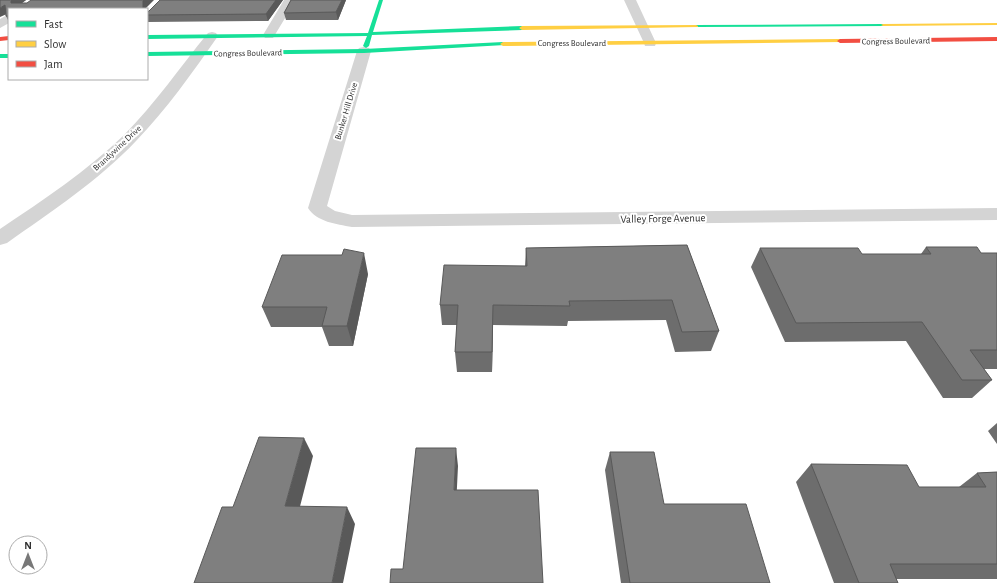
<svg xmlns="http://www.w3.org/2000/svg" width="997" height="583" font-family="'Alegreya Sans',sans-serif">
	<rect width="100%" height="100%" fill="#fff"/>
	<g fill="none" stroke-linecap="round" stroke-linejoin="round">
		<path fill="#d4d4d4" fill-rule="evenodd" d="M 284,0 L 296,0 L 273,38 L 265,38 L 263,35 Z
			M 624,0 L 636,0 L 656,43 L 655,46 L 645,46 L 644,43 Z
			M 9,14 L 9,23 L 0,28 L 0,19 Z
			M 212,32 L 216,33 L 218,36 C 193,72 166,110 136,141 C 98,181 52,211 7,243 L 0,245 L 0,229 C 43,200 87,171 124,135 C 155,104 180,67 208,33 Z
			M 364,47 L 369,48 L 371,51 L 327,206 L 335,211 L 352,215 L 997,208 L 997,220 L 352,227 C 336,224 317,222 308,208 L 357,51 L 359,48 Z"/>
		<path fill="#16e098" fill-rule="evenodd" d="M 379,0 L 383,0 L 373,32 L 522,26 L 525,28 L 522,30 L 372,35 L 369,46 L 366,48 L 363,46 L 367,36 L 147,39 L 147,35 L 368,33 Z
			M 883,24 L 885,24 L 885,26 L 696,27 L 694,26 L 696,25 Z
			M 503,42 L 506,44 L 505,45 L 364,53 L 147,56 L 147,52 L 364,49 Z
			M 0,54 L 9,54 L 9,58 L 0,58 Z"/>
		<path fill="#ffcf43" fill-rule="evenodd" d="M 997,23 L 997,25 L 883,26 L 881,25 L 883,24 Z
			M 696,25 L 698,26 L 698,27 L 522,30 L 519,28 L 522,26 Z
			M 840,39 L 842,40 L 842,42 L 503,46 L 500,44 L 503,42 Z"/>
		<path fill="#f24e42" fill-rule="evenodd" d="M 9,36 L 9,40 L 0,41 L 0,37 Z
			M 997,37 L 997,41 L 840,43 L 837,41 L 840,39 Z"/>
	</g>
	<path fill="#6d6d6d" d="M 0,0 L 26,0 L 22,3 L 146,8 L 9,9 L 9,22 L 6,16 L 6,14 Z
		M 160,0 L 283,0 L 268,21 L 147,22 L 147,12 L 149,11 Z
		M 291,0 L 346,0 L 338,20 L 286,20 L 284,13 Z
		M 687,245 L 719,331 L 711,351 L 675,352 L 666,320 L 568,321 L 567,326 L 493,325 L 492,372 L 457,372 L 455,352 L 457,325 L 442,325 L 440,305 L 525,266 L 526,248 Z
		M 926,247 L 981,253 L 997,253 L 997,369 L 984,369 L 992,380 L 972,398 L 943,398 L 906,341 L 785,342 L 751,267 L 760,248 L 862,254 L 921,254 Z
		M 368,274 L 353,346 L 329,346 L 322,327 L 271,327 L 262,307 Z
		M 997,423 L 997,444 L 988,431 Z
		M 610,452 L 664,504 L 770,583 L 621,583 L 605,470 Z
		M 811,464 L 919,487 L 959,487 L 977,473 L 997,472 L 997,579 L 896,579 L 898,583 L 834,583 L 796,482 Z"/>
	<path fill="#595959" d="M 12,0 L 26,0 L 15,8 L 11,3 L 11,1 Z
		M 144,0 L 154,0 L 146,8 L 146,9 L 143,9 L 143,1 Z
		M 276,0 L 283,0 L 268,21 L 266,14 Z
		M 342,0 L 346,0 L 338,20 L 336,12 Z
		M 5,5 L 9,13 L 0,17 L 0,8 Z
		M 364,253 L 368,274 L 353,346 L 347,326 Z
		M 493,305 L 493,325 L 492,372 L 492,352 Z
		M 304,438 L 313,456 L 296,522 L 285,506 Z
		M 456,448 L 458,466 L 456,507 L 454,490 Z
		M 347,507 L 355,524 L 343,583 L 332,583 Z"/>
	<path fill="#7f7f7f" stroke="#595959" d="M 0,0 L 12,0 L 11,1 L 11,3 L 27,3 L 31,0 L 144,0 L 143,1 L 143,9 L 9,9 L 9,16 L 6,16 L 5,5 L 0,8 Z
		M 160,0 L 276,0 L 266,14 L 147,15 L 147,12 L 149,11 Z
		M 291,0 L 342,0 L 336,12 L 284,13 Z
		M 687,245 L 719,331 L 682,332 L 672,300 L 569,301 L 570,306 L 493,305 L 492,352 L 455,352 L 458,305 L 440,305 L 444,265 L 527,266 L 526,248 Z
		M 926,247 L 977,247 L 981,253 L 997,253 L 997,350 L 970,350 L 992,380 L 962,380 L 922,322 L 796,323 L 760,248 L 858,248 L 862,254 L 931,254 Z
		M 344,249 L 364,253 L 347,326 L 322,326 L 327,307 L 262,307 L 282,255 L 342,255 Z
		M 259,437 L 304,438 L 285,506 L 347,507 L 332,583 L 194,583 L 222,507 L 233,507 Z
		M 416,448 L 456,448 L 454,490 L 538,490 L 543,583 L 390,583 L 391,569 L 403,569 Z
		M 610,452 L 654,452 L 664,504 L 746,504 L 770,583 L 630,583 Z
		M 811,464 L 907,465 L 919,487 L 986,487 L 977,473 L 997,472 L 997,564 L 890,564 L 898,583 L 859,583 Z"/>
	<g text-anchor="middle" stroke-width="4" stroke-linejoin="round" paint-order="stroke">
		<g font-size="9" fill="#2f2f2f" stroke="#fff">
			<text transform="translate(896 41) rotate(-1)" y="3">Congress Boulevard</text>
			<text x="572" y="46">Congress Boulevard</text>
			<text transform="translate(248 53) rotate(-1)" y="3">Congress Boulevard</text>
			<text transform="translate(346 111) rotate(-73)" y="3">Bunker Hill Drive</text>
			<text transform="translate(117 148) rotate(-43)" y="3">Brandywine Drive</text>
		</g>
		<g font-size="11" fill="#2f2f2f" stroke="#fff">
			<text transform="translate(663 218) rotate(-1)" y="4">Valley Forge Avenue</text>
		</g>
	</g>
	<rect x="8" y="8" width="140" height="72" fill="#ffffff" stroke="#acacac"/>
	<rect x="16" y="21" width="20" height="6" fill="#16e098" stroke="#acacac"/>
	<text x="44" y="28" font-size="12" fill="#2f2f2f">Fast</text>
	<rect x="16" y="41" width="20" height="6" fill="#ffcf43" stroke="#acacac"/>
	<text x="44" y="48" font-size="12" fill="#2f2f2f">Slow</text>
	<rect x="16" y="61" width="20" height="6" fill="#f24e42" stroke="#acacac"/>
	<text x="44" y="68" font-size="12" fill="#2f2f2f">Jam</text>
	<g transform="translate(28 555)"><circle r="19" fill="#ffffff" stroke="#acacac"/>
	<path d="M0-3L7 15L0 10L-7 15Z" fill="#787878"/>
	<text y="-6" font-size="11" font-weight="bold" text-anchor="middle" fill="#2f2f2f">N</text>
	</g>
</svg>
